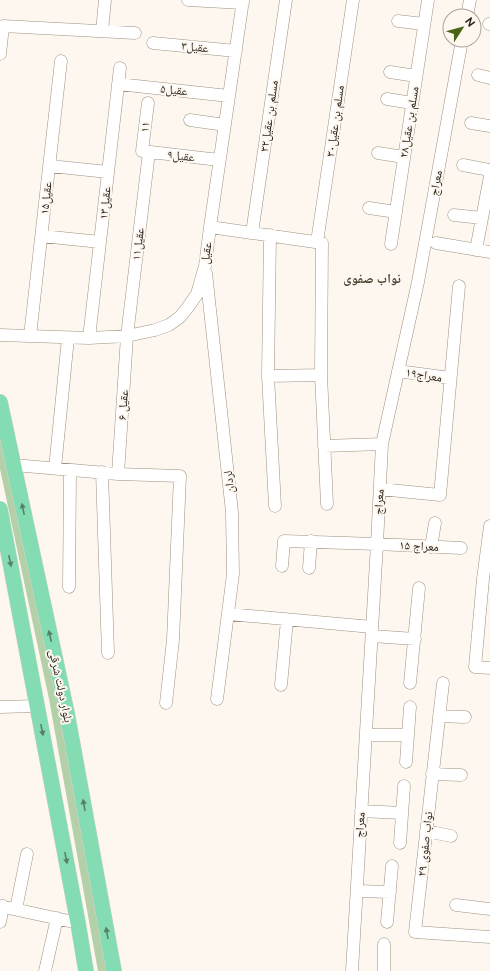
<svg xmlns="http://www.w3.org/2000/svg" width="490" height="971" font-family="Raleway,'Noto Naskh Arabic',sans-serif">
	<rect width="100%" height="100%" fill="#fdf7ef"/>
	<path fill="#b4d0a9" d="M 0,434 L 56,694 L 107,971 L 98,971 L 49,699 L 0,469 Z"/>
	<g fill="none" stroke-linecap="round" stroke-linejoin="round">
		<defs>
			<path id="minor" d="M 188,0 L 243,3
				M 467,16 L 470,0
				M 398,21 L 424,24
				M 489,24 L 490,24
				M 102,31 L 105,0
				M 153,43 L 236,51
				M 0,54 L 3,26 L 135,33
				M 390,72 L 416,76
				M 478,75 L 490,78
				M 118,84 L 229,96
				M 387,99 L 412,103
				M 148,103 L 142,151 L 219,160
				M 190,120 L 225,125
				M 471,123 L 490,126
				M 378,153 L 404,157
				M 463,165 L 490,170
				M 50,166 L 108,172
				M 369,208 L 396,212
				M 454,215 L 482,218
				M 210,227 L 322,243 L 321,375 L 327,504
				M 252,233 L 286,0
				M 270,235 L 268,376 L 275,506
				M 42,236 L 100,242
				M 317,242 L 353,0
				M 436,243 L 490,252
				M 391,244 L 428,0
				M 476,250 L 490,176
				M 206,273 L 232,512 L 233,574 L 217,699
				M 0,335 L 89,338 L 127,336 L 155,330 L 169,325 L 180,317 L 188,307 L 197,294 L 205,266 L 210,227 L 243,0
				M 30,336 L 61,61
				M 89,338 L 120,68
				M 398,371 L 450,378
				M 268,376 L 321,375
				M 324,446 L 382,444
				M 14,465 L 118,474 L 180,476 L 173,640 L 166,703
				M 55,468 L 68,338
				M 102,472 L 108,653
				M 118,474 L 127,336 L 149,152
				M 380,489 L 440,495 L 459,286
				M 490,526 L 483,579 L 475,667 L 490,668
				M 431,547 L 435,523
				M 282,566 L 284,541 L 377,544 L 461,548
				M 309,568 L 311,541
				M 69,587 L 70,470
				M 228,614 L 372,627
				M 372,636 L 415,639
				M 410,683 L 419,588
				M 443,683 L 415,932 L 490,937
				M 281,685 L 287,620
				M 0,707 L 37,706
				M 439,716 L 465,717
				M 366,735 L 408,735
				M 406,762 L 410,707
				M 432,774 L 461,775
				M 361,811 L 402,813
				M 426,831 L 451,836
				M 400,843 L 404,786
				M 357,891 L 390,892
				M 456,905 L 490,909
				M 0,906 L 78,923
				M 16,909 L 27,854
				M 0,922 L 3,906
				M 387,922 L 392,866
				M 45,971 L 57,918
				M 352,971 L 377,544 L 382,444 L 418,282 L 462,40
				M 384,971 L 384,944"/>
			<path id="major" d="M 0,402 L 67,713 L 114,971
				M 0,509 L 78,923 L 86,971"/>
		</defs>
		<use href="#minor" stroke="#9e9180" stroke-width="13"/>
		<use href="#major" stroke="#d4d3d2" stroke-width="16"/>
		<use href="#minor" stroke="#fff" stroke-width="12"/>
		<use href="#major" stroke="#84dcb2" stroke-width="15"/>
	</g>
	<defs><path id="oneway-solid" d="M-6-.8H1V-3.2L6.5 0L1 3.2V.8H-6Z"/></defs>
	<g fill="#578068">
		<use href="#oneway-solid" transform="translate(23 509) rotate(-102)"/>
		<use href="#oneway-solid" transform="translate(10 561) rotate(79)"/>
		<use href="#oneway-solid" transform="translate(50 636) rotate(-102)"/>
		<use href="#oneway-solid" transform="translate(42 730) rotate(79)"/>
		<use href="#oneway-solid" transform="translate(84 805) rotate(-100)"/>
		<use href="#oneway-solid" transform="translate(66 858) rotate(79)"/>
		<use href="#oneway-solid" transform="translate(107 933) rotate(-100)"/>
	</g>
	<g text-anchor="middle" stroke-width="4" stroke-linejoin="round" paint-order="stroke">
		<g font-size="12" fill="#2a251e" stroke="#fdf7ef">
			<text transform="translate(195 47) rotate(6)" y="4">عقیل۳</text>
			<text transform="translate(174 90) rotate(6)" y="4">عقیل۵</text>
			<text transform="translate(269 116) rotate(-82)" y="4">مسلم بن عقیل۳۲</text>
			<text transform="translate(335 121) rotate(-82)" y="4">مسلم بن عقیل۳۰</text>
			<text transform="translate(409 122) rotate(-81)" y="4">مسلم بن عقیل۲۸</text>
			<text transform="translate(145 127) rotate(-82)" y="4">۱۱</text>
			<text transform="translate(181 156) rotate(6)" y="4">عقیل۹</text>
			<text transform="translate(436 183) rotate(-80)" y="4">معراج</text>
			<text transform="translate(46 198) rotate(-84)" y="4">عقیل۱۵</text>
			<text transform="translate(105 203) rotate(-84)" y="4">عقیل۱۳</text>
			<text transform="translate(138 244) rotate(-83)" y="4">عقیل۱۱</text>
			<text transform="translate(206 253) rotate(-82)" y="4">عقیل</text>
			<text transform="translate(424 375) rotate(9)" y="4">معراج۱۹</text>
			<text transform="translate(123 405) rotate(-86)" y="4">عقیل ۶</text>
			<text transform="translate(229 482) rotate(-96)" y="4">لردان</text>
			<text transform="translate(379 502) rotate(-87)" y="4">معراج</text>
			<text transform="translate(419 546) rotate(3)" y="4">معراج ۱۵</text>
			<text transform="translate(61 686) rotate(78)" y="4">بلوار دولت شرقی</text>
			<text transform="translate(360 825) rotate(-87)" y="4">معراج</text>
			<text transform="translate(425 844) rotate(-84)" y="4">نواب صفوی ۲۹</text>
		</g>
		<g font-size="13" font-weight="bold" fill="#4c4031" stroke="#fdf7ef">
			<text x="372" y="283">نواب صفوی</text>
		</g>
	</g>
	<g transform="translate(462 28) rotate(54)"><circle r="19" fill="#fdf7ef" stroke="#a9a39b"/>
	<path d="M0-3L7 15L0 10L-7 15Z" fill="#486314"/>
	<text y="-6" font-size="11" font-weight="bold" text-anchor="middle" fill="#2a251e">N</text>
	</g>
</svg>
